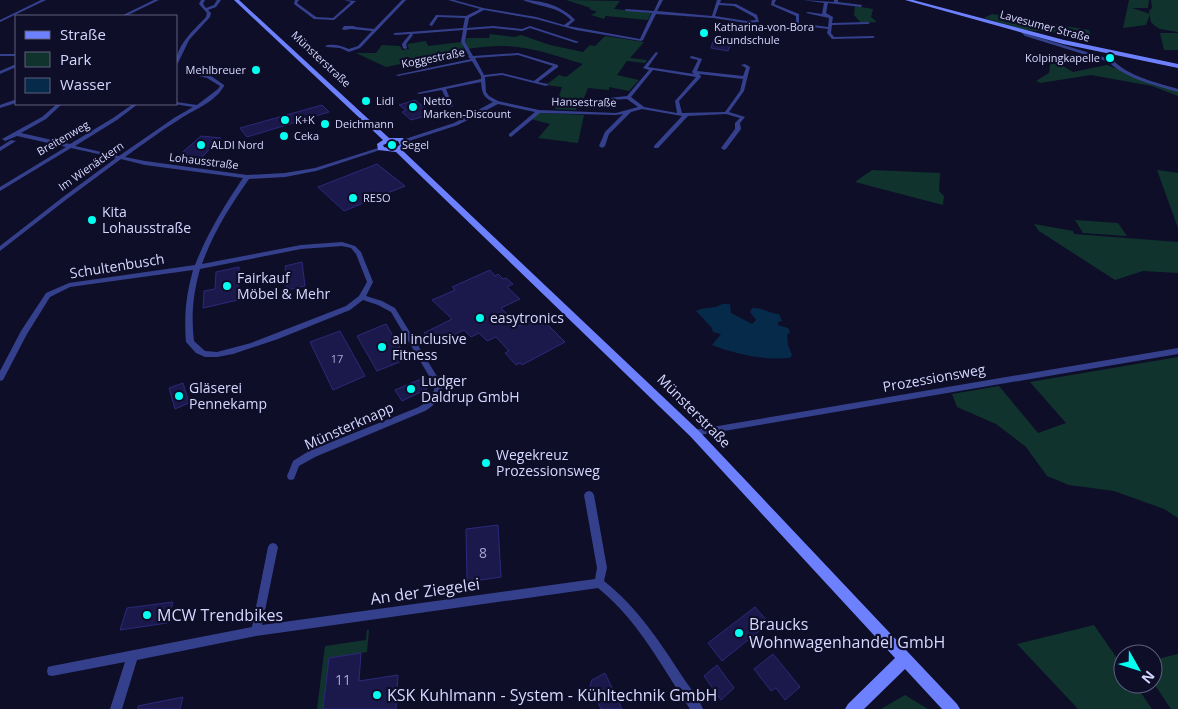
<svg xmlns="http://www.w3.org/2000/svg" width="1178" height="709" font-family="'Open Sans',sans-serif">
	<rect width="100%" height="100%" fill="#0e0e29"/>
	<path fill="#10342d" d="M 566,0 L 620,1 L 614,9 L 651,13 L 648,20 L 606,16 L 604,19 L 591,15 L 597,12 L 589,9 L 591,8 Z
		M 1129,0 L 1149,0 L 1148,8 L 1132,8 L 1150,14 L 1146,25 L 1123,28 Z
		M 1151,0 L 1178,0 L 1178,32 L 1160,29 L 1155,26 L 1151,22 L 1149,11 L 1152,8 Z
		M 855,6 L 873,9 L 871,17 L 877,22 L 861,23 L 854,15 Z
		M 992,14 L 1089,30 L 1091,36 L 1026,30 L 984,18 Z
		M 1160,33 L 1178,33 L 1178,50 L 1164,50 Z
		M 490,34 L 515,37 L 521,35 L 550,45 L 583,52 L 590,45 L 595,46 L 605,36 L 644,42 L 630,58 L 647,60 L 645,63 L 627,61 L 617,75 L 639,80 L 629,91 L 609,87 L 609,90 L 588,88 L 583,100 L 578,100 L 576,110 L 555,109 L 562,87 L 546,85 L 559,75 L 566,77 L 583,64 C 538,50 515,41 467,49 L 465,42 L 467,38 L 489,38 Z
		M 426,41 L 428,46 L 462,42 L 464,49 L 446,52 L 447,55 L 386,67 L 356,53 L 376,53 L 382,45 L 400,46 L 402,50 L 409,49 L 407,44 Z
		M 1051,59 L 1073,72 L 1107,65 L 1178,92 L 1178,96 L 1152,86 L 1091,75 L 1040,83 L 1036,81 L 1049,73 Z
		M 539,113 L 584,115 L 578,143 L 538,138 L 550,124 L 531,119 Z
		M 872,170 L 940,173 L 939,191 L 944,196 L 943,205 L 855,182 Z
		M 1157,170 L 1178,173 L 1178,228 Z
		M 1075,220 L 1118,223 L 1127,236 L 1083,233 Z
		M 1034,224 L 1073,231 L 1074,234 L 1178,242 L 1178,273 L 1143,271 L 1115,280 L 1039,231 Z
		M 1178,357 L 1178,518 L 1164,509 L 1114,491 L 1069,485 L 1047,476 L 1026,447 L 996,424 L 957,407 L 952,394 L 999,386 L 1038,433 L 1066,423 L 1030,382 Z
		M 1094,625 L 1123,667 L 1123,684 L 1135,684 L 1152,709 L 1078,709 L 1017,644 Z
		M 367,630 L 369,630 L 367,652 L 329,658 L 323,709 L 317,709 L 325,646 L 366,640 Z
		M 1178,654 L 1178,709 L 1171,709 L 1153,682 L 1153,660 Z
		M 905,695 L 928,709 L 881,709 Z"/>
	<path fill="#062a4a" d="M 722,304 L 730,304 L 731,313 L 752,324 L 756,320 L 750,312 L 752,308 C 762,307 770,314 779,314 L 782,321 L 778,322 L 778,325 L 788,328 L 790,332 L 787,335 L 788,345 L 792,355 L 790,358 C 762,360 738,355 712,345 L 721,334 L 713,332 L 712,328 L 696,311 C 704,306 714,310 722,304 Z"/>
	<path fill="#1b194c" stroke="#2c297a" d="M 713,41 L 731,43 L 728,51 L 711,48 Z
		M 415,100 L 432,114 L 411,120 L 402,112 L 406,110 L 399,105 Z
		M 322,105 L 329,112 L 247,137 L 240,128 Z
		M 201,136 L 221,138 L 199,160 L 176,158 Z
		M 377,164 L 405,186 L 344,211 L 318,187 Z
		M 302,262 L 305,286 L 287,290 L 285,266 Z
		M 239,267 L 238,300 L 203,308 L 204,291 L 215,289 L 216,272 Z
		M 490,270 L 495,276 L 498,274 L 503,279 L 506,278 L 513,284 L 507,287 L 520,299 L 501,308 L 519,326 L 539,316 L 565,342 L 522,365 L 520,363 L 516,365 L 505,353 L 509,351 L 496,337 L 487,341 L 479,333 L 471,337 L 464,330 L 434,345 L 424,333 L 452,319 L 432,300 L 455,290 L 452,287 Z
		M 386,324 L 407,359 L 377,371 L 357,336 Z
		M 340,331 L 365,376 L 333,390 L 310,342 Z
		M 421,379 L 427,389 L 402,401 L 395,390 Z
		M 183,383 L 189,403 L 175,409 L 169,388 Z
		M 498,525 L 501,577 L 467,582 L 466,529 Z
		M 173,602 L 167,623 L 120,630 L 127,608 Z
		M 755,607 L 769,623 L 722,661 L 708,643 Z
		M 361,653 L 359,681 L 398,675 L 396,709 L 323,709 L 329,658 Z
		M 773,654 L 800,687 L 785,700 L 776,688 L 771,691 L 754,669 Z
		M 717,665 L 734,688 L 721,700 L 704,676 Z
		M 605,673 L 622,709 L 601,709 L 590,686 L 592,680 Z
		M 183,697 L 180,709 L 138,709 L 138,706 Z"/>
	<g fill="none" stroke-linecap="round" stroke-linejoin="round">
		<path fill="#35408c" fill-rule="evenodd" d="M 41,0 L 46,0 L 0,22 L 0,20 Z
			M 154,0 L 159,0 L 126,16 L 121,16 Z
			M 201,0 L 205,0 L 203,4 L 206,8 L 214,5 L 217,0 L 221,0 L 216,7 L 208,10 L 211,13 L 210,17 L 189,40 L 178,63 L 176,64 C 176,45 194,30 206,17 L 207,13 L 199,4 Z
			M 295,0 L 299,0 L 297,3 L 316,17 L 333,18 L 351,2 L 344,0 L 356,1 L 334,20 L 314,19 L 294,4 Z
			M 402,0 L 406,0 L 360,48 L 349,52 L 340,48 L 327,47 L 325,46 C 332,43 342,46 349,49 L 358,46 L 372,31 L 351,29 L 344,30 L 342,29 L 344,26 L 354,26 L 356,27 L 374,29 Z
			M 448,0 L 454,0 L 483,8 L 536,17 L 564,25 L 571,20 C 558,6 539,7 523,0 C 541,0 563,6 575,20 L 568,26 L 640,39 L 652,13 L 626,11 L 625,9 L 654,11 L 659,0 L 663,0 L 657,11 L 712,16 L 717,0 L 721,0 L 720,3 L 736,4 L 757,15 L 759,22 L 746,23 L 713,18 L 656,14 L 643,40 L 641,41 L 576,30 L 536,19 L 484,10 L 469,18 L 467,28 L 493,26 L 522,29 L 530,26 L 579,42 L 576,43 L 530,28 L 522,31 L 493,28 L 467,30 L 465,42 L 473,56 L 518,53 L 558,65 L 558,67 L 538,82 L 548,84 L 548,85 L 546,86 L 502,75 L 485,77 L 486,92 L 489,96 L 498,101 L 539,110 L 616,113 L 638,107 L 627,99 L 609,100 L 607,99 L 609,98 L 627,96 L 649,70 L 643,68 L 656,52 L 658,53 L 648,67 L 694,74 L 692,72 L 698,60 L 690,58 L 690,57 L 692,56 L 702,59 L 697,71 L 743,76 L 746,68 L 741,65 L 745,64 L 750,67 L 744,91 L 729,112 L 745,117 L 740,123 L 741,129 L 726,149 L 724,150 L 721,148 L 735,129 L 735,123 L 740,118 L 726,114 L 688,116 L 658,148 L 654,148 L 654,146 L 682,116 L 642,109 L 631,112 L 609,134 L 605,146 L 602,148 L 599,146 L 605,132 L 623,114 L 616,115 L 540,113 L 511,137 L 509,136 L 509,134 L 535,112 L 498,104 L 458,125 L 406,142 L 402,142 L 402,140 L 454,123 L 493,102 C 483,97 482,93 481,82 L 446,89 L 453,106 L 451,107 L 449,106 L 442,90 L 419,94 L 417,93 L 481,79 L 481,76 L 472,61 L 398,76 L 396,75 L 471,59 L 468,57 L 469,56 L 461,42 L 463,30 L 412,34 L 413,35 L 406,44 L 407,48 L 405,49 L 403,48 L 402,44 L 410,34 L 395,35 L 393,34 L 395,33 L 463,28 L 465,18 L 438,17 L 432,26 L 429,25 L 436,15 L 466,16 L 480,9 ZM 719,5 L 734,6 L 754,17 L 756,20 L 746,21 L 715,16 ZM 518,55 L 553,66 L 534,81 L 502,73 L 484,75 L 475,58 ZM 653,70 L 696,77 L 675,101 L 677,113 L 644,107 L 631,97 ZM 699,74 L 743,79 L 740,91 L 725,112 L 682,113 L 679,101 L 701,77 L 701,76 Z
			M 772,0 L 776,0 L 774,4 L 799,14 L 799,23 L 828,27 L 829,18 L 806,13 L 808,12 L 822,14 L 824,3 L 803,0 L 834,2 L 834,0 L 838,0 L 838,2 L 862,5 L 861,7 L 828,3 L 826,13 L 833,17 L 832,23 L 868,22 L 870,23 L 868,24 L 832,25 L 831,33 L 834,37 L 873,36 L 875,37 L 873,38 L 832,39 L 827,33 L 828,29 L 796,25 L 796,16 L 771,5 Z
			M 1022,30 L 1027,34 L 1113,60 C 1127,76 1158,83 1178,89 L 1178,92 C 1157,86 1124,78 1109,62 L 1025,36 L 1020,31 Z
			M 0,54 L 16,54 L 16,56 L 0,56 Z
			M 14,65 L 16,65 L 16,67 L 0,74 L 0,71 Z
			M 199,74 L 211,76 L 224,85 L 224,86 C 215,103 192,110 177,121 C 159,132 142,145 125,157 L 145,161 L 247,175 L 285,173 L 315,168 L 378,148 L 383,149 L 316,171 L 285,177 L 249,179 C 230,206 213,233 202,264 L 301,245 L 342,242 L 355,246 L 361,252 L 373,282 L 366,296 L 382,301 L 395,308 L 443,386 C 441,398 435,405 425,411 L 315,457 L 299,466 L 294,479 L 291,480 L 288,479 L 287,476 L 293,461 L 309,451 L 419,407 C 428,401 433,396 435,386 L 391,312 L 378,305 L 363,300 L 350,310 L 278,339 L 233,354 L 217,357 L 205,357 L 196,353 L 186,342 C 184,314 186,296 193,270 L 70,287 L 50,297 L 27,334 L 3,380 L 0,381 L 0,371 L 21,331 L 46,293 L 69,283 L 195,265 C 207,234 224,206 243,178 L 145,165 L 121,159 L 67,199 L 0,251 L 0,246 L 63,197 L 116,158 L 71,148 L 0,191 L 0,187 L 66,147 L 17,136 L 5,141 L 2,139 L 42,117 L 57,104 L 62,104 L 46,119 L 21,133 L 70,144 L 113,118 L 133,104 L 138,104 L 117,120 L 75,146 L 119,156 L 174,118 L 193,107 L 174,104 L 176,104 L 176,102 L 197,105 L 218,89 L 220,86 L 207,78 L 199,76 ZM 342,246 L 351,248 L 356,254 L 367,282 L 359,296 L 346,306 L 251,343 L 217,352 L 205,351 L 194,341 C 191,314 193,295 200,269 L 301,249 Z
			M 14,100 L 16,100 L 16,103 L 0,108 L 0,105 Z
			M 11,140 L 16,141 L 0,151 L 0,147 Z
			M 1178,348 L 1178,354 L 694,436 L 691,435 L 690,433 L 691,431 L 694,430 Z
			M 589,491 L 592,492 L 594,495 L 607,568 L 604,581 C 637,607 660,642 682,676 C 689,687 698,697 703,709 L 690,709 C 662,667 638,620 598,588 L 256,636 L 137,660 L 122,709 L 110,709 L 125,662 L 52,676 L 48,675 L 47,671 L 48,667 L 52,666 L 252,627 L 268,547 L 270,544 L 273,543 L 276,544 L 278,547 L 262,625 L 595,579 L 597,568 L 584,495 L 586,492 Z"/>
		<path fill="#6d81ff" fill-rule="evenodd" d="M 234,0 L 239,0 L 389,138 L 403,138 L 407,146 L 402,150 L 698,430 L 957,704 L 960,709 L 942,709 L 905,669 L 864,709 L 845,709 L 848,704 L 895,658 L 690,436 L 396,152 L 378,150 L 377,144 L 383,140 ZM 393,141 L 398,141 L 400,145 L 392,149 L 384,147 L 383,145 Z
			M 905,0 L 913,0 L 1064,40 L 1178,64 L 1178,68 L 1063,44 Z"/>
	</g>
	<g fill="#02ffef" stroke="#0e0e29" stroke-width="2">
		<circle cx="704" cy="33" r="5"/>
		<circle cx="1110" cy="58" r="5"/>
		<circle cx="256" cy="70" r="5"/>
		<circle cx="366" cy="101" r="5"/>
		<circle cx="413" cy="107" r="5"/>
		<circle cx="285" cy="120" r="5"/>
		<circle cx="325" cy="124" r="5"/>
		<circle cx="284" cy="136" r="5"/>
		<circle cx="201" cy="145" r="5"/>
		<circle cx="392" cy="145" r="5"/>
		<circle cx="353" cy="198" r="5"/>
		<circle cx="92" cy="220" r="5"/>
		<circle cx="227" cy="286" r="5"/>
		<circle cx="480" cy="318" r="5"/>
		<circle cx="382" cy="347" r="5"/>
		<circle cx="411" cy="389" r="5"/>
		<circle cx="179" cy="396" r="5"/>
		<circle cx="486" cy="463" r="5"/>
		<circle cx="147" cy="615" r="5"/>
		<circle cx="739" cy="633" r="5"/>
		<circle cx="377" cy="695" r="5"/>
	</g>
	<g text-anchor="middle" stroke-width="4.5" stroke-linejoin="round" paint-order="stroke">
		<g font-size="11" fill="#d6d8ff" stroke="#0e0e29">
			<text transform="translate(1045 26) rotate(15)" y="4">Lavesumer Straße</text>
			<text transform="translate(433 58) rotate(-11)" y="4">Koggestraße</text>
			<text transform="translate(321 59) rotate(43)" y="4">Münsterstraße</text>
			<text transform="translate(584 102) rotate(1)" y="4">Hansestraße</text>
			<text transform="translate(63 138) rotate(-30)" y="4">Breitenweg</text>
			<text transform="translate(204 161) rotate(7)" y="4">Lohausstraße</text>
			<text transform="translate(91 166) rotate(-35)" y="4">Im Wienäckern</text>
		</g>
		<g font-size="11" fill="#d6d8ff" stroke="#0e0e29" text-anchor="start">
			<text x="714" y="31">Katharina-von-Bora<tspan x="714" dy="13">Grundschule</tspan></text>
			<text x="1100" y="62" text-anchor="end">Kolpingkapelle</text>
			<text x="246" y="74" text-anchor="end">Mehlbreuer</text>
			<text x="376" y="105">Lidl</text>
			<text x="423" y="105">Netto<tspan x="423" dy="13">Marken-Discount</tspan></text>
			<text x="295" y="124">K+K</text>
			<text x="335" y="128">Deichmann</text>
			<text x="294" y="140">Ceka</text>
			<text x="211" y="149">ALDI Nord</text>
			<text x="402" y="149">Segel</text>
			<text x="363" y="202">RESO</text>
		</g>
		<g font-size="11" fill="#a7a8d2">
			<text x="337" y="363">17</text>
		</g>
		<g font-size="14" fill="#d6d8ff" stroke="#0e0e29" text-anchor="start">
			<text x="102" y="217">Kita<tspan x="102" dy="16">Lohausstraße</tspan></text>
			<text x="237" y="283">Fairkauf<tspan x="237" dy="16">Möbel &amp; Mehr</tspan></text>
			<text x="490" y="323">easytronics</text>
			<text x="392" y="344">all inclusive<tspan x="392" dy="16">Fitness</tspan></text>
			<text x="421" y="386">Ludger<tspan x="421" dy="16">Daldrup GmbH</tspan></text>
			<text x="189" y="393">Gläserei<tspan x="189" dy="16">Pennekamp</tspan></text>
			<text x="496" y="460">Wegekreuz<tspan x="496" dy="16">Prozessionsweg</tspan></text>
		</g>
		<g font-size="14" fill="#d6d8ff" stroke="#0e0e29">
			<text transform="translate(117 266) rotate(-9)" y="5">Schultenbusch</text>
			<text transform="translate(934 378) rotate(-10)" y="5">Prozessionsweg</text>
			<text transform="translate(694 411) rotate(45)" y="5">Münsterstraße</text>
			<text transform="translate(349 426) rotate(-24)" y="5">Münsterknapp</text>
		</g>
		<g font-size="14" fill="#a7a8d2">
			<text x="483" y="558">8</text>
			<text x="343" y="685">11</text>
		</g>
		<g font-size="16" fill="#d6d8ff" stroke="#0e0e29">
			<text transform="translate(425 591) rotate(-8)" y="6">An der Ziegelei</text>
		</g>
		<g font-size="16" fill="#d6d8ff" stroke="#0e0e29" text-anchor="start">
			<text x="157" y="621">MCW Trendbikes</text>
			<text x="749" y="630">Braucks<tspan x="749" dy="18">Wohnwagenhandel GmbH</tspan></text>
			<text x="387" y="701">KSK Kuhlmann - System - Kühltechnik GmbH</text>
		</g>
	</g>
	<rect x="15" y="15" width="162" height="90" fill="#0e0e29" stroke="#5e5f7f"/>
	<rect x="25" y="31" width="25" height="8" fill="#6d81ff" stroke="#5e5f7f"/>
	<text x="60" y="40" font-size="15" fill="#d6d8ff">Straße</text>
	<rect x="25" y="52" width="25" height="15" fill="#10342d" stroke="#5e5f7f"/>
	<text x="60" y="65" font-size="15" fill="#d6d8ff">Park</text>
	<rect x="25" y="78" width="25" height="15" fill="#062a4a" stroke="#5e5f7f"/>
	<text x="60" y="90" font-size="15" fill="#d6d8ff">Wasser</text>
	<g transform="translate(1138 669) rotate(129)"><circle r="24" fill="#0e0e29" stroke="#5e5f7f"/>
	<path d="M0-4L9 19L0 12L-9 19Z" fill="#02ffef"/>
	<text y="-8" font-size="14" font-weight="bold" text-anchor="middle" fill="#d6d8ff">N</text>
	</g>
</svg>
